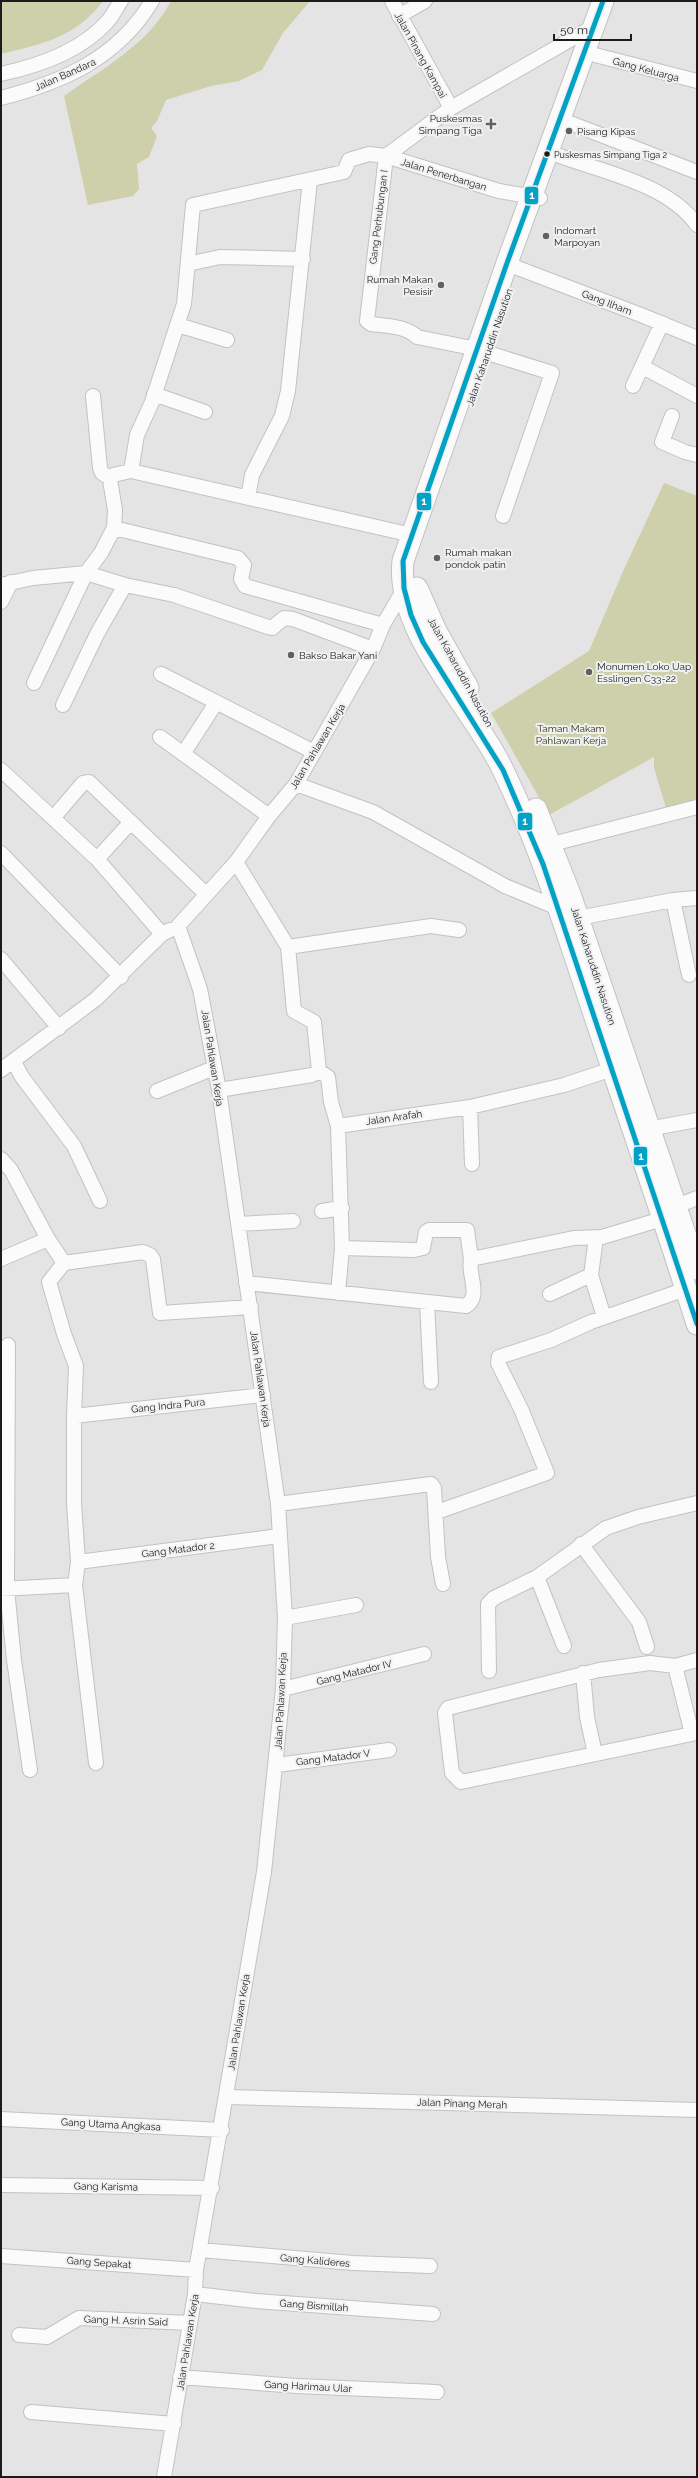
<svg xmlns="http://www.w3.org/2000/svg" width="698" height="2478" font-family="Raleway,sans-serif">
	<rect width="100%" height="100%" fill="#e4e4e4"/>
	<path fill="#cdd0ab" d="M 1,1 L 103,1 C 76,37 43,44 1,54 Z
		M 171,1 L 310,1 L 283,33 L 262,70 L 239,81 L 211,86 L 166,100 L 157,121 L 151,128 L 157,136 L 149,157 L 137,164 L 139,189 L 133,196 L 88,205 L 64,96 C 103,68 148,45 171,1 Z
		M 664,483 L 697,496 L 697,802 L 666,808 L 654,768 L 654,757 L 549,815 L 491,713 L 589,651 L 624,569 Z"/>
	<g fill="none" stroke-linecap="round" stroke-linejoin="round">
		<defs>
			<path id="minor" d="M 392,1 L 451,108
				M 399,16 L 425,1
				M 595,55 L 697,81
				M 1,74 C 38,66 81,51 107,22 C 113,16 116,8 121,1
				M 1,98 C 63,82 118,58 152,1
				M 570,123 L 697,172
				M 557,155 C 603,172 668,184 697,225
				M 188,264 L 220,257 L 303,259
				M 515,267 L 641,315 L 697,338
				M 178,325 L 227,340
				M 477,349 L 417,337 C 406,326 387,326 371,324 L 367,321 L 386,156 L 451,108 L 596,25
				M 488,353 L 552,373 L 503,516
				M 643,367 L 697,396
				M 633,386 L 662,323
				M 154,394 L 205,412
				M 93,396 L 100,468 L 102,473 L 110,478
				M 672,416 L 662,442 L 685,452 L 697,455
				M 131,471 L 137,435 L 152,402 L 184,304 L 193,205 L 344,172 L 349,160 L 369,154 L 386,156 L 499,191 L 540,198
				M 248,498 L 252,475 L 282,416 L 288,391 L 310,180
				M 114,528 L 238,558 L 244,565 L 241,579 L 245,586 L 383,625
				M 1,585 L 33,578 L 86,573 L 125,585 L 174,595 L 268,627 L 272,628 L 284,618 L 293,619 L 373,649
				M 1,602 L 11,582
				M 161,674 L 314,752
				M 34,683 L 86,573 L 101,553 L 114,528 L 115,510 L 110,480 L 113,475 L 131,471 L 412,535
				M 63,705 L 97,634 L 125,585
				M 160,737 L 269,816
				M 183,754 L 216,703
				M 1,770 L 97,859 L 162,934
				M 296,784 L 373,812 L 505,886 L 558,908
				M 54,817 L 83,783 L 89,782 L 206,894
				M 552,844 L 697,807
				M 1,853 L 121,977
				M 97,859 L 131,822
				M 236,862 L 288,947 L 431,926 L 459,930
				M 673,900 L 689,975
				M 578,918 L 673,900 L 697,898
				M 1,959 L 59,1028
				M 14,1062 L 22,1077 L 74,1146 L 100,1201
				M 1,1070 L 96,999 L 162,934 L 170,930
				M 319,1071 L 328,1077 L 331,1102 L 338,1126 L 342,1248 L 338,1293
				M 219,1090 L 312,1075 L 319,1071 L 314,1022 L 294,1011 L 288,947
				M 157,1091 L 214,1068
				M 470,1107 L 472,1164
				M 338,1126 L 470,1107 L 564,1085 L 612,1069
				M 648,1129 L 697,1120
				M 1,1159 L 11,1170 L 48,1239 L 64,1263
				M 674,1207 L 697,1198
				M 322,1211 L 342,1208
				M 238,1224 L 293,1221
				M 342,1248 L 414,1250 L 423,1248 L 426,1232 L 429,1230 L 467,1230 L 471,1259
				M 1,1259 L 48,1239
				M 591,1275 L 604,1317
				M 246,1283 L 466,1306 C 482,1296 467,1273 471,1259 L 574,1238 L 602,1237 L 662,1219
				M 550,1294 L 591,1275 L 596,1238
				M 427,1302 L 431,1382
				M 8,1345 L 7,1589 L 14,1660 L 30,1770
				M 74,1416 L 263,1395
				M 278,1504 L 431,1484 L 434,1488 L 438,1557 L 443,1584
				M 437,1512 L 547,1473 L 521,1409 L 498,1363 L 499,1357 L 551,1340 L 591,1322 L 686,1289
				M 581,1544 L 639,1622 L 647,1647
				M 78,1562 L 279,1536
				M 537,1577 L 564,1646
				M 1,1589 L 75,1585
				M 285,1618 L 356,1605
				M 675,1666 L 692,1734 L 461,1782 L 452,1773 L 445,1713 L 448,1708 L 599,1670 L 650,1663 L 675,1666 L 697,1660
				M 489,1671 L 488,1604 L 494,1598 L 537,1577 L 606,1528 L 638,1517 L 697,1503
				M 583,1673 L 587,1717 L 595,1754
				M 283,1689 L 424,1654
				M 96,1763 L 75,1585 L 78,1562 L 74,1503 L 74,1416 L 76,1366 L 64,1334 L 49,1282 L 64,1263 L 143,1252 L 150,1255 L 153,1259 L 160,1313 L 251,1307
				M 277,1765 L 389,1750
				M 226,2097 L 697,2110
				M 1,2119 L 222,2130
				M 1,2185 L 212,2188
				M 200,2250 L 353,2263 L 430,2266
				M 1,2256 L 196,2270
				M 195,2294 L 256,2301 L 433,2314
				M 19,2335 L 47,2337 L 79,2318 L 190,2323
				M 180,2377 L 297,2386 L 437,2392
				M 31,2412 L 174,2424
				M 164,2477 L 195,2294 L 196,2270 L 264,1872 L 283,1689 L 285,1618 L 278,1504 L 219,1090 L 200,989 L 178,926 L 236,862 L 269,816 L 296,784 L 373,649 L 383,625 L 404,589 L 408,587"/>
			<path id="highway" d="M 603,1 L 507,263 L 403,561 C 395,633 474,708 503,770 C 543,852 569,940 598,1026 C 631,1125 666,1224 697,1324
				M 417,588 L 436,631 L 468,688
				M 536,809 L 570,894 L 697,1269"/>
		</defs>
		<use href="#minor" stroke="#c2c2c2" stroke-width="16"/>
		<use href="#highway" stroke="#c2c2c2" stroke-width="23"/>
		<use href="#minor" stroke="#fbfbfb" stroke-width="14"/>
		<use href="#highway" stroke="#fbfbfb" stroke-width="21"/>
		<defs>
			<path id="bus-1" d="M 603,1 L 507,263 L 403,561 L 404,588 L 411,615 L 423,642 L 503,770 L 543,864 L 697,1324"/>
		</defs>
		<use href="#bus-1" stroke="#f0f1f2" stroke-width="8"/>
		<use href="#bus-1" stroke="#01a2c5" stroke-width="5"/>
	</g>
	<g fill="#616162" stroke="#f0f1f2" stroke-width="1.5">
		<path d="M489 118h4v4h4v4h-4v4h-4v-4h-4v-4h4z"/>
		<circle cx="569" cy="131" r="4"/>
		<circle cx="546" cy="236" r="4"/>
		<circle cx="441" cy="285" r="4"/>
		<circle cx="437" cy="558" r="4"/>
		<circle cx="291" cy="655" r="4"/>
		<circle cx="589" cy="672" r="4"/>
	</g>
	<circle fill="#1b1b1c" stroke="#f0f1f2" stroke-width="1.5" cx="547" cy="154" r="3.5"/>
	<g text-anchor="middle" stroke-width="4" stroke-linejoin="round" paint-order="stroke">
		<g font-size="9" fill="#1b1b1c" stroke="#f0f1f2" text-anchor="start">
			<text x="554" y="158">Puskesmas Simpang Tiga 2</text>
		</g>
		<g font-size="10" fill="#1b1b1c" stroke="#f0f1f2">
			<text transform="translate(421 55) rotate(61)" y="4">Jalan Pinang Kampai</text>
			<text transform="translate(646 69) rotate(15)" y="4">Gang Keluarga</text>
			<text transform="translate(65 74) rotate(-24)" y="4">Jalan Bandara</text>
			<text transform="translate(444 174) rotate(17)" y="4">Jalan Penerbangan</text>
			<text transform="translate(378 217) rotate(-83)" y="4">Gang Perhubungan I</text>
			<text transform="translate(607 302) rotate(21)" y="4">Gang Ilham</text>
			<text transform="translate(489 347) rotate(-71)" y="4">Jalan Kaharuddin Nasution</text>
			<text transform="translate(461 672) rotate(61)" y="4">Jalan Kaharuddin Nasution</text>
			<text transform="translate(317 746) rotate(-59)" y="4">Jalan Pahlawan Kerja</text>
			<text transform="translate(594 966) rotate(72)" y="4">Jalan Kaharuddin Nasution</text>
			<text transform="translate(213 1058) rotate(81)" y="4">Jalan Pahlawan Kerja</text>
			<text transform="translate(394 1117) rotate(-8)" y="4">Jalan Arafah</text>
			<text transform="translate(261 1379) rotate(82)" y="4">Jalan Pahlawan Kerja</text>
			<text transform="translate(168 1405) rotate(-6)" y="4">Gang Indra Pura</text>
			<text transform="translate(178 1549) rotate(-7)" y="4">Gang Matador 2</text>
			<text transform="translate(354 1672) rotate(-14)" y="4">Gang Matador IV</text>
			<text transform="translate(280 1701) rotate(-87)" y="4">Jalan Pahlawan Kerja</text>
			<text transform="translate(333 1757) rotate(-7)" y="4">Gang Matador V</text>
			<text transform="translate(238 2022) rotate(-81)" y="4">Jalan Pahlawan Kerja</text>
			<text transform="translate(462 2103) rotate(2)" y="4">Jalan Pinang Merah</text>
			<text transform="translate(111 2124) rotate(3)" y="4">Gang Utama Angkasa</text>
			<text transform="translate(106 2186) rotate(1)" y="4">Gang Karisma</text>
			<text transform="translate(315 2260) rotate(5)" y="4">Gang Kalideres</text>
			<text transform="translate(99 2262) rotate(4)" y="4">Gang Sepakat</text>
			<text transform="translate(314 2305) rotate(4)" y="4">Gang Bismillah</text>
			<text transform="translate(126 2320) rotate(2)" y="4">Gang H. Asrin Said</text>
			<text transform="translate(187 2342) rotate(-81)" y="4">Jalan Pahlawan Kerja</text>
			<text transform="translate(308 2386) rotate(3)" y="4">Gang Harimau Ular</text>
		</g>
		<g font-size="10" fill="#1b1b1c" stroke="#f0f1f2" text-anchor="start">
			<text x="482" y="122" text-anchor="end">Puskesmas<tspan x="482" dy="12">Simpang Tiga</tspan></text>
			<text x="577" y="135">Pisang Kipas</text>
			<text x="554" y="234">Indomart<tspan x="554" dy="12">Marpoyan</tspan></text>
			<text x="433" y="283" text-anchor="end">Rumah Makan<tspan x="433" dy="12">Pesisir</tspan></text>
			<text x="445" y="556">Rumah makan<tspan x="445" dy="12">pondok patin</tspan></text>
			<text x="299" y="659">Bakso Bakar Yani</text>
			<text x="597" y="670">Monumen Loko Uap<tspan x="597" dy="12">Esslingen C33-22</tspan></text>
		</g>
		<g font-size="10" fill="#323411" stroke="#f0f1f2">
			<text x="571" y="732">Taman Makam<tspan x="571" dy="12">Pahlawan Kerja</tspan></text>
		</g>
	</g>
	<g stroke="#f0f1f2" stroke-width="1.5">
		<rect x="524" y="186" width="15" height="19" rx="4" fill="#01a2c5"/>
		<rect x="416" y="492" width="16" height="19" rx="4" fill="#01a2c5"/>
		<rect x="517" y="812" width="16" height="19" rx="4" fill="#01a2c5"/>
		<rect x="633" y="1146" width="15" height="20" rx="4" fill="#01a2c5"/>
	</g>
	<g font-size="11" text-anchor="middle" font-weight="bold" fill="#fff">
		<text x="532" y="199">1</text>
		<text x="424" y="505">1</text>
		<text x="525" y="825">1</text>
		<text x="641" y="1160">1</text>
	</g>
	<rect width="698" height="2478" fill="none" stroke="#1b1b1c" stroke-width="4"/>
	<path d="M554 34v6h77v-6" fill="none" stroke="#1b1b1c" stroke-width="2"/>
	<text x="560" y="34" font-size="12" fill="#1b1b1c" stroke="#f0f1f2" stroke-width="3" paint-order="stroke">50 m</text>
</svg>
